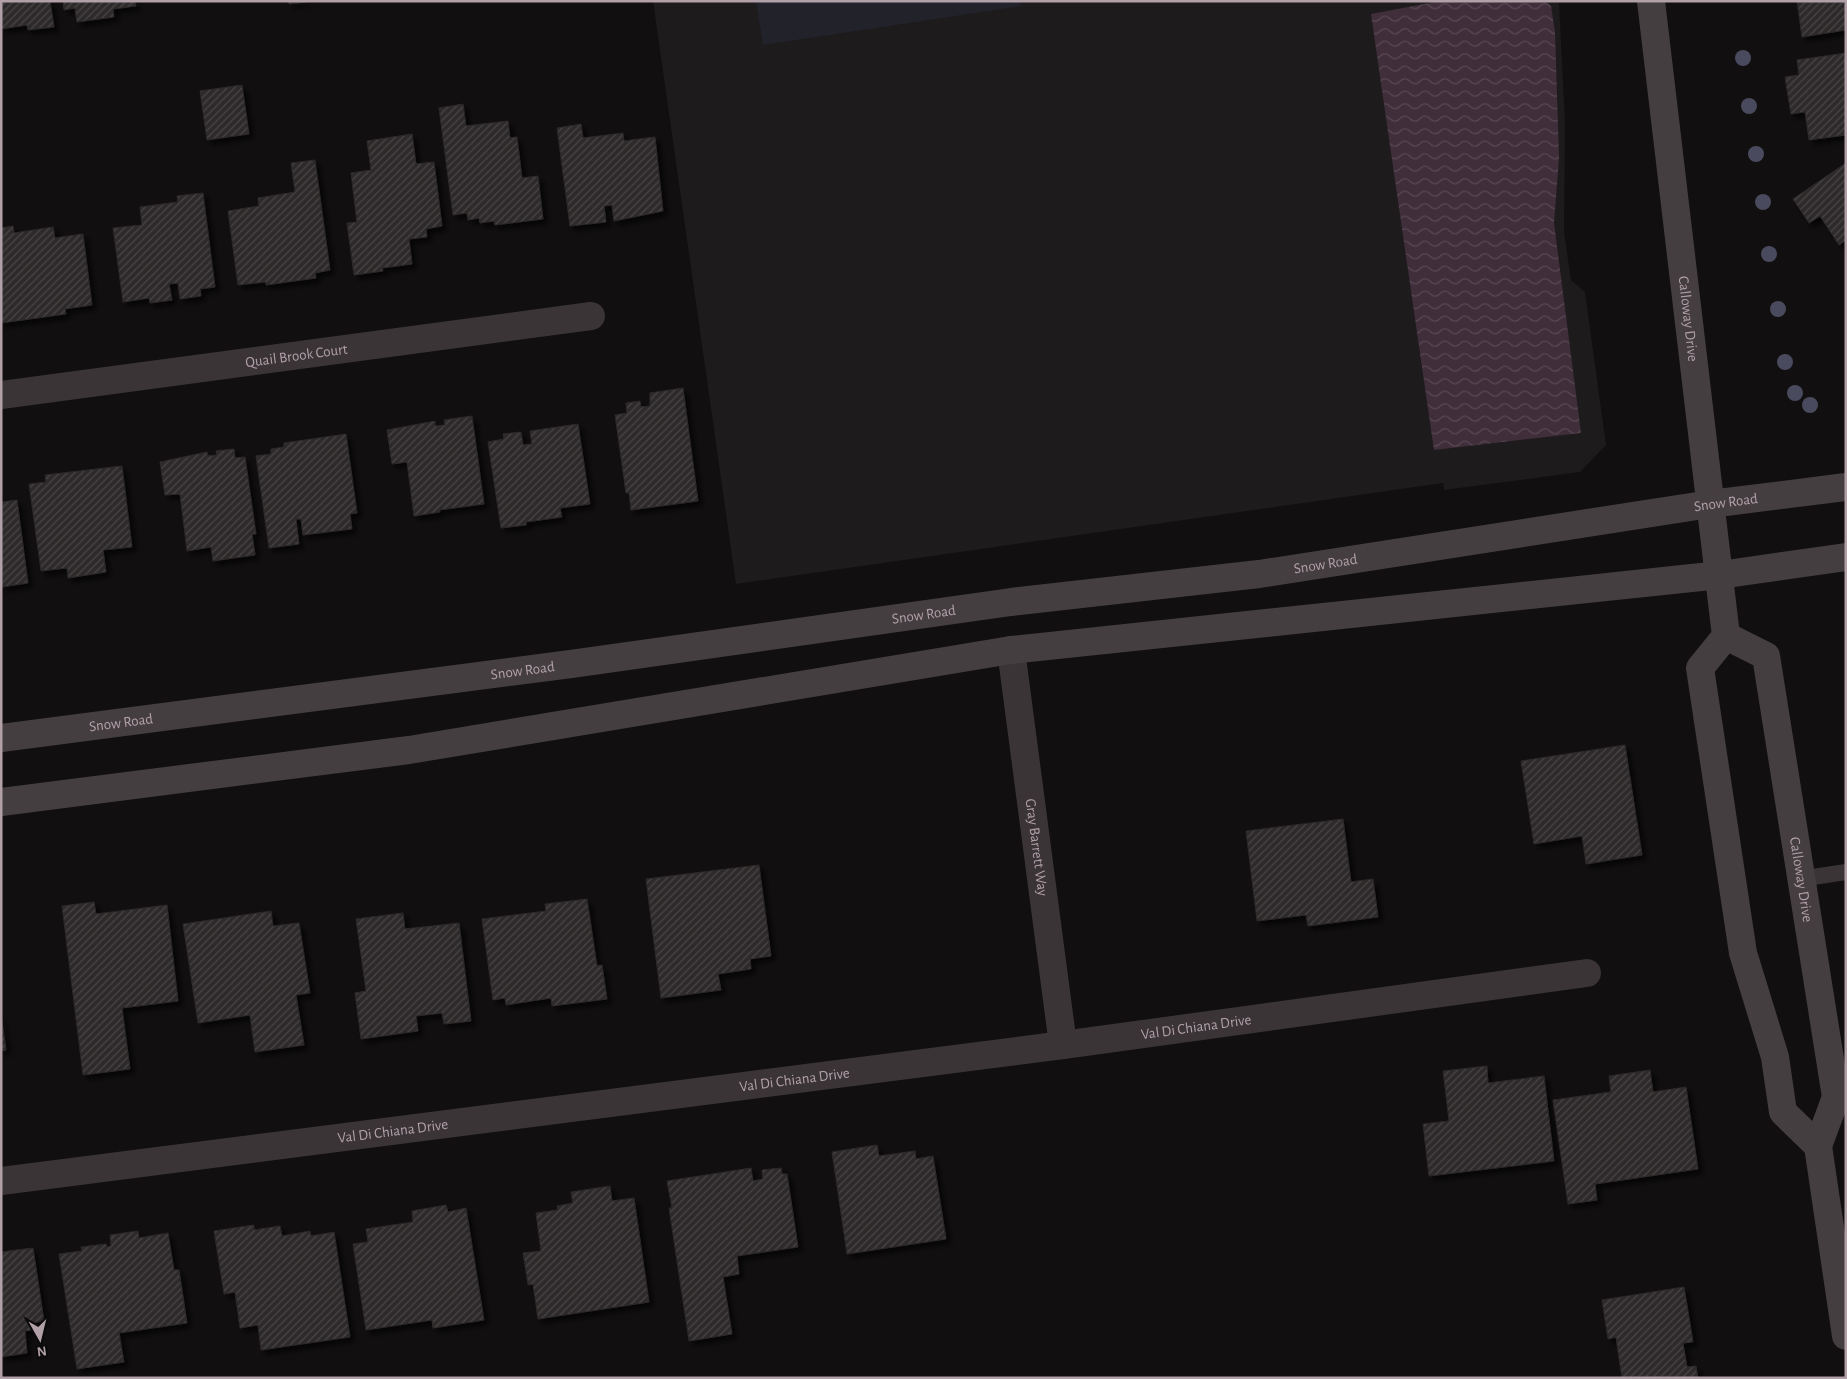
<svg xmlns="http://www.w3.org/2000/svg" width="1847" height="1379" font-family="'Alegreya Sans',sans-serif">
	<defs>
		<pattern id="water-waves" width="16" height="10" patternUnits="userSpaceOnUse" patternTransform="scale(1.25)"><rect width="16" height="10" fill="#402e3b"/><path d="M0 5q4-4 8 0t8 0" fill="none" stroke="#594954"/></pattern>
		<pattern id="building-hatch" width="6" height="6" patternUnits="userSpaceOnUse" patternTransform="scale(1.25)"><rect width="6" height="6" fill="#2d2a2b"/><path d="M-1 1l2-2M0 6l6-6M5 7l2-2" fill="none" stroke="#494647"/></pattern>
		<filter id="shadow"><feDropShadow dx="4.5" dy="4.5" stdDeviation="2.5" flood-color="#0009"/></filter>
	</defs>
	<rect width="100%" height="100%" fill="#110f0f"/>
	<path fill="#1d1b1c" d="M 653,1 L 1559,1 L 1565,124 L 1564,232 L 1571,280 L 1585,292 L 1606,445 L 1580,472 L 1444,490 L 1443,483 L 736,584 Z"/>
	<path fill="#22222b" d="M 756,1 L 1020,1 L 1021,6 L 763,45 Z"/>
	<path fill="url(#water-waves)" d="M 1440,1 L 1545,1 L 1551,6 L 1555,32 L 1559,158 L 1554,223 L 1581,433 L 1434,450 L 1371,14 Z"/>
	<path fill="url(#building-hatch)" stroke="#2d292a" filter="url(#shadow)" d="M 1,1 L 50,1 L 54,27 L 28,30 L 27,25 L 1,29 Z
		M 63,1 L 135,1 L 136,6 L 113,9 L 114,17 L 77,22 L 75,8 L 64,10 Z
		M 288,1 L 307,1 L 307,2 L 289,4 Z
		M 1797,1 L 1846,1 L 1846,30 L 1802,37 Z
		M 1846,53 L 1846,135 L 1809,140 L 1805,112 L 1791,114 L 1785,77 L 1799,75 L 1797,60 Z
		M 242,85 L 249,134 L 207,140 L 200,91 Z
		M 463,104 L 466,126 L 508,121 L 510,138 L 517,137 L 522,178 L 538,176 L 543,219 L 495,225 L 494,221 L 480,223 L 479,218 L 468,220 L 467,213 L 453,215 L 439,108 Z
		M 581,124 L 583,138 L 623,133 L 624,141 L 655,137 L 663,211 L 614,221 L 612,205 L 604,206 L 606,222 L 570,226 L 557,128 Z
		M 412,134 L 416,164 L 434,162 L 442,226 L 426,229 L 427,237 L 409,239 L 412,264 L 382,268 L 383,271 L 354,275 L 347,223 L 357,222 L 351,173 L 371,170 L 367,141 Z
		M 315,160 L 330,270 L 315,273 L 316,278 L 266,285 L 266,282 L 238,285 L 228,211 L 259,206 L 258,198 L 295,192 L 291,163 Z
		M 1846,163 L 1846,240 L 1839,245 L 1820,216 L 1809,223 L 1793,199 Z
		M 203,193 L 215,287 L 200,289 L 201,296 L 180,299 L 178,283 L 169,284 L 172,300 L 150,303 L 149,298 L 123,302 L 113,228 L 142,225 L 140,207 L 178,202 L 177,196 Z
		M 13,226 L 14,233 L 53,227 L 55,238 L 83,234 L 92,305 L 65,309 L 66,314 L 1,323 L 1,228 Z
		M 683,388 L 698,501 L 631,510 L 629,493 L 626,493 L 615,415 L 627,413 L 626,403 L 640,401 L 641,407 L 650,406 L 650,393 Z
		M 472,416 L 484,504 L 439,510 L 440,512 L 414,516 L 407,462 L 392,464 L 387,430 L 435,421 L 435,426 L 445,425 L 444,420 Z
		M 578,424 L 590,504 L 560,508 L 562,517 L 526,522 L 526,525 L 501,528 L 488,442 L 504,439 L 503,434 L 521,432 L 523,445 L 532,444 L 530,431 Z
		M 346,434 L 357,513 L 350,514 L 352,529 L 303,535 L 301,519 L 296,519 L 299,544 L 269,548 L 256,456 L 271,454 L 271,449 L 284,447 L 284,443 Z
		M 234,449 L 235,458 L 245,457 L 256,534 L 252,534 L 255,555 L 213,561 L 211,547 L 187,551 L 180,494 L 165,495 L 160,462 L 207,452 L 208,456 L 217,455 L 216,451 Z
		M 122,466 L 132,547 L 103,550 L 106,572 L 68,578 L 67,568 L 41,571 L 29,484 L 46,482 L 45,475 Z
		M 1,494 L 2,502 L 17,500 L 28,583 L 2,587 Z
		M 1625,745 L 1642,855 L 1586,864 L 1582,836 L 1534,844 L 1521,761 Z
		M 1343,819 L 1351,882 L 1373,879 L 1378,917 L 1308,926 L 1306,915 L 1257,921 L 1246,831 Z
		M 759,865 L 771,956 L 750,959 L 751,969 L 718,974 L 721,990 L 661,998 L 646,879 Z
		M 587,899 L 597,966 L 602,965 L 607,999 L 552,1006 L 551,998 L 506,1005 L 505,998 L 493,1000 L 482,919 L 546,911 L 545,904 Z
		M 94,902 L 96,914 L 167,905 L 178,1001 L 122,1008 L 130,1069 L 83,1075 L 62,906 Z
		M 271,911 L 273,926 L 299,923 L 310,993 L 296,995 L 304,1045 L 255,1052 L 250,1015 L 198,1023 L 183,924 Z
		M 403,913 L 405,929 L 459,923 L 471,1021 L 444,1024 L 442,1013 L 416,1016 L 418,1031 L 361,1039 L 355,993 L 366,991 L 356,919 Z
		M 1,1014 L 6,1050 L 1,1051 Z
		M 1487,1066 L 1488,1083 L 1544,1076 L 1554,1161 L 1429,1176 L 1423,1124 L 1449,1121 L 1443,1071 Z
		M 1650,1070 L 1653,1092 L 1686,1087 L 1698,1169 L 1595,1184 L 1597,1200 L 1568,1204 L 1553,1100 L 1611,1092 L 1609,1076 Z
		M 877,1145 L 879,1156 L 915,1151 L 916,1159 L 933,1156 L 946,1239 L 847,1254 L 832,1152 Z
		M 751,1168 L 753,1181 L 763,1179 L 762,1170 L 781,1168 L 782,1174 L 787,1174 L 798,1247 L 737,1256 L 739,1274 L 723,1277 L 732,1334 L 689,1341 L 669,1208 L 672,1208 L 667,1181 Z
		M 610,1186 L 612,1201 L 634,1198 L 649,1302 L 538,1319 L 533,1284 L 528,1285 L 523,1253 L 541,1251 L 536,1213 L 558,1210 L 557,1206 L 573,1203 L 571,1192 Z
		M 446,1205 L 448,1212 L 466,1208 L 484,1320 L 433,1328 L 432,1320 L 366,1330 L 353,1244 L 368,1242 L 366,1229 L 413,1222 L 412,1211 Z
		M 254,1225 L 254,1230 L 280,1226 L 282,1236 L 310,1231 L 311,1236 L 334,1232 L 350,1337 L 261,1350 L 258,1325 L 240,1328 L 235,1292 L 224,1294 L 214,1231 Z
		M 138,1231 L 139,1238 L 168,1233 L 174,1270 L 179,1270 L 187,1323 L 119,1333 L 124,1362 L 77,1369 L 59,1254 L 82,1251 L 81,1247 L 106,1244 L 107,1247 L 111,1246 L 110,1235 Z
		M 33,1248 L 44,1321 L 31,1323 L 32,1330 L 25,1331 L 27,1353 L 1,1357 L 1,1252 Z
		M 1684,1287 L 1693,1342 L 1683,1343 L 1687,1367 L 1696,1366 L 1698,1378 L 1622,1378 L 1616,1337 L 1608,1339 L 1602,1300 Z"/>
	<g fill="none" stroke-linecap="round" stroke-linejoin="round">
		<path stroke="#3a3437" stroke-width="16" d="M 1800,879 L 1846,872"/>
		<g stroke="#3a3437" stroke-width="28">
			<path id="s1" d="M 1,395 L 591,316"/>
			<path id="s2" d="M 1011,650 L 1063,1045"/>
			<path id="s3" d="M 1,1181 L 1063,1045 L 1587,973"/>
		</g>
		<g stroke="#453e41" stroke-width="28">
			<path id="s4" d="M 1651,1 L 1726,636 L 1700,668 L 1743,953 L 1775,1057 L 1783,1112 L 1818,1146"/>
			<path id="s5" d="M 1726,636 L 1766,656 L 1836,1097 L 1818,1146 L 1846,1336"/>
			<path id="s6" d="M 1,738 L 571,664 L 1011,602 L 1259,574 L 1710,504 L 1846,487"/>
			<path d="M 1,802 L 409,750 L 1011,650 L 1720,575 L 1846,557"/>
		</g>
	</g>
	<g fill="#494a5d">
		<circle cx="1743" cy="58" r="8"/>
		<circle cx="1749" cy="106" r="8"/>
		<circle cx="1756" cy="154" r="8"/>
		<circle cx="1763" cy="202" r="8"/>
		<circle cx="1769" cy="254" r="8"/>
		<circle cx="1778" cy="309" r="8"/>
		<circle cx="1785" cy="362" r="8"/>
		<circle cx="1795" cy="393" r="8"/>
		<circle cx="1810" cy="405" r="8"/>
	</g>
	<g text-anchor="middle" stroke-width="4" stroke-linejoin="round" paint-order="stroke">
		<g font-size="15" fill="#b2a0a9" stroke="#0b0a0a">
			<text dy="5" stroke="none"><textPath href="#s4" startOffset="320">Calloway Drive</textPath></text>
			<text dy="5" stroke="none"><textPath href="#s1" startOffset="298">Quail Brook Court</textPath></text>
			<text dy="5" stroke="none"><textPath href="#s6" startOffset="1741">Snow Road</textPath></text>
			<text dy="5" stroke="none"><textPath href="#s6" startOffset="1336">Snow Road</textPath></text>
			<text dy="5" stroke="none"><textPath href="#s6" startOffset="931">Snow Road</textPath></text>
			<text dy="5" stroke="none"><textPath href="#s6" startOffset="526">Snow Road</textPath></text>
			<text dy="5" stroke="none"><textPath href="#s6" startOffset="121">Snow Road</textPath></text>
			<text dy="5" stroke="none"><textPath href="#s2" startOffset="199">Gray Barrett Way</textPath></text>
			<text dy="5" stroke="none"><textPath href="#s5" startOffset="271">Calloway Drive</textPath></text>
			<text dy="5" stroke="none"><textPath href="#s3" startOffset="1205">Val Di Chiana Drive</textPath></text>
			<text dy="5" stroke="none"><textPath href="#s3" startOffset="800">Val Di Chiana Drive</textPath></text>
			<text dy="5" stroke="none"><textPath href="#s3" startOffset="395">Val Di Chiana Drive</textPath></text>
		</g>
	</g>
	<rect width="1847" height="1379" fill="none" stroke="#b2a0a9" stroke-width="5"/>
	<g transform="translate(40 1339) rotate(172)" stroke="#0b0a0a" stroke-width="4" paint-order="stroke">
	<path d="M0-4L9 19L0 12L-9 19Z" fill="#b2a0a9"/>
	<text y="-8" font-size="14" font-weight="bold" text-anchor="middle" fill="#b2a0a9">N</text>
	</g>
</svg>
